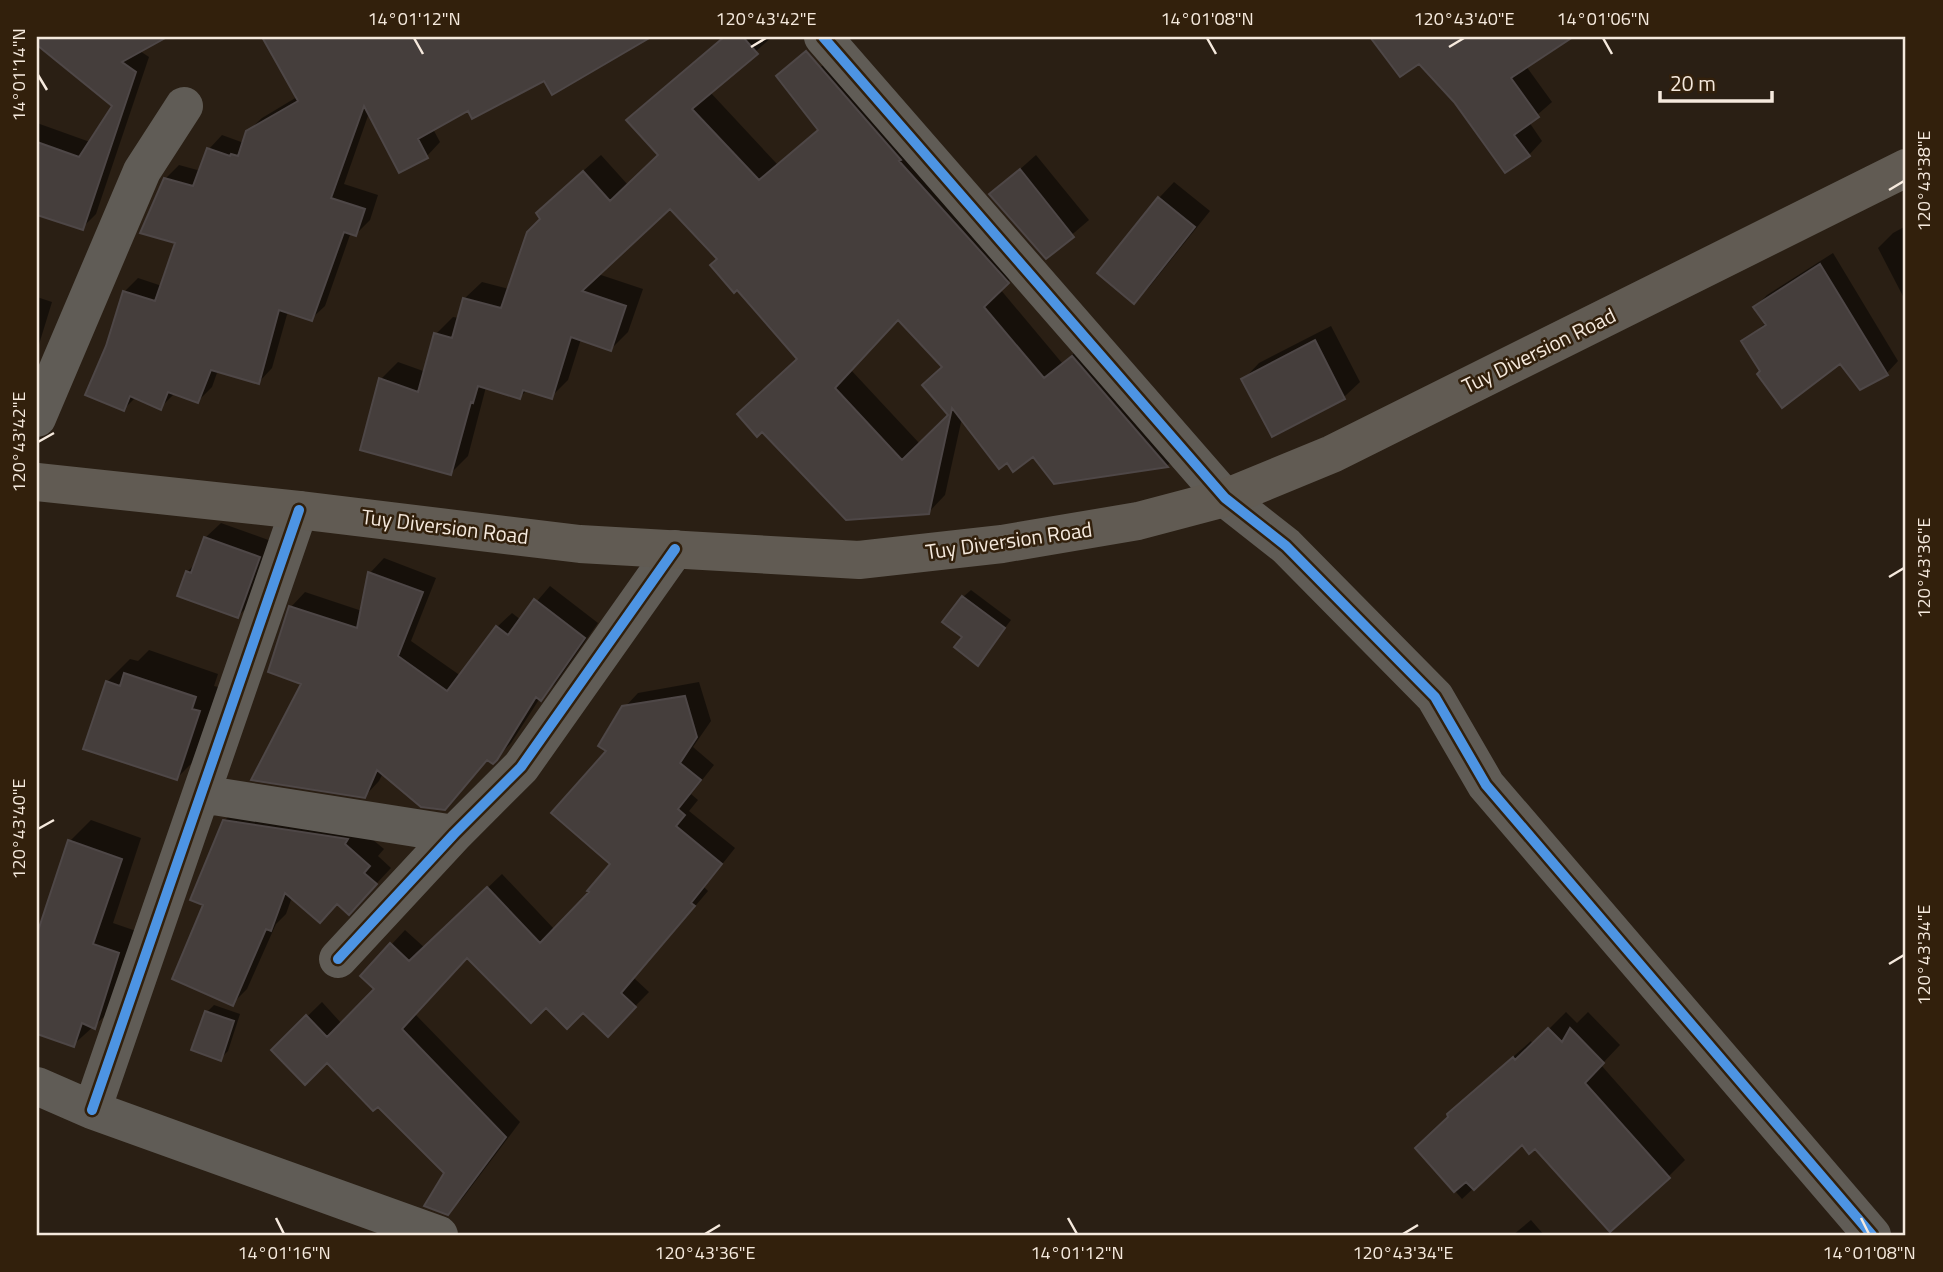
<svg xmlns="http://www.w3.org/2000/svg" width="1943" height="1272" font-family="'Titillium Web',sans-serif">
	<rect width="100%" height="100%" fill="#2a1f14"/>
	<path fill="#0007" fill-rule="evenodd" d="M 264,37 L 647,37 L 553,92 L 545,79 L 469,109 L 433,129 L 440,142 L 427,156 L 369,113 L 344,184 L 378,195 L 370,220 L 356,234 L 351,232 L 325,306 L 311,319 L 288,311 L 272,368 L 259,382 L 218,370 L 212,387 L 198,401 L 175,393 L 161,407 L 136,397 L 124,409 L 107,347 L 124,292 L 138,278 L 162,286 L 177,242 L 165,179 L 179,165 L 201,171 L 209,149 L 222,135 L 244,143 L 247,132 L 262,118 L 297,97 Z
		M 723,37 L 772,37 L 710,92 L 777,164 L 819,129 L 806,74 L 842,56 L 1025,265 L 1000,289 L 1062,363 L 1090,340 L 1184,449 L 1168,465 L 1054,482 L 1033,455 L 1007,461 L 962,418 L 945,495 L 928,513 L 799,359 L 719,258 L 670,206 L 598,274 L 643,289 L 628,332 L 611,349 L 581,339 L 568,380 L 551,397 L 527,390 L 520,397 L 486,387 L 468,456 L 451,473 L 381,379 L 398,362 L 426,372 L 436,334 L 453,317 L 459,318 L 464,299 L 482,282 L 509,289 L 555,196 L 601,155 L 628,185 L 660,154 L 629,120 ZM 899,319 L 943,366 L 924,385 L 950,415 L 920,444 L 851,370 Z
		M 1387,37 L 1570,37 L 1526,66 L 1552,102 L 1529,122 L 1542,141 L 1529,155 L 1456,101 L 1419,62 L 1379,46 Z
		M 122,39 L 149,57 L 96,214 L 82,228 L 37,213 L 37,123 L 90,142 L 114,106 Z
		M 1036,155 L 1089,220 L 1046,257 L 992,194 Z
		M 1174,182 L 1210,211 L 1150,286 L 1134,302 L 1099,273 L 1159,198 Z
		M 1906,226 L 1906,302 L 1878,248 L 1893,233 Z
		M 1833,253 L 1898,361 L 1887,373 L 1840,362 L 1762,371 L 1743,342 L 1767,322 L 1755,307 L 1767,295 Z
		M 37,297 L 52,302 L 37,351 Z
		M 1331,326 L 1360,382 L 1344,397 L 1273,435 L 1244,379 L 1259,363 Z
		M 221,523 L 274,542 L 254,601 L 238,616 L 187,572 L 196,563 L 205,538 Z
		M 384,558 L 436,578 L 411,641 L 461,676 L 497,627 L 512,613 L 521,620 L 550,586 L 598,623 L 555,684 L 540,698 L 511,743 L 493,762 L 488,759 L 445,809 L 383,773 L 379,781 L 365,796 L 304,683 L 291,607 L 305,592 L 362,611 L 370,573 Z
		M 971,590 L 1011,620 L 978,663 L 964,637 L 963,597 Z
		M 149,650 L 218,674 L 214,686 L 222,688 L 200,755 L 177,778 L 107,682 L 130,659 L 138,661 Z
		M 699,682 L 711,721 L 693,747 L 714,765 L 691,794 L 698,800 L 689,811 L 735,848 L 704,887 L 708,891 L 634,978 L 649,992 L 608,1034 L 583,1011 L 547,1005 L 468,956 L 415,1014 L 520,1122 L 462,1199 L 447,1213 L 446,1173 L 378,1104 L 327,1061 L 273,1050 L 322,1002 L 342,1024 L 377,989 L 391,945 L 405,930 L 425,948 L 502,874 L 555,930 L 592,892 L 613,864 L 608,750 L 624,708 L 638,693 Z
		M 240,805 L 360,829 L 384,849 L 378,856 L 391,868 L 364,897 L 338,903 L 292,897 L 286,914 L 276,924 L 247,989 L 232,1004 L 206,904 L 224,821 Z
		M 91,820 L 141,838 L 113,923 L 139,932 L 116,1006 L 73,1045 L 37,1032 L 37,938 L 70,841 Z
		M 214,1005 L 240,1014 L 228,1051 L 220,1059 L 207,1012 Z
		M 1566,1012 L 1577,1023 L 1588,1012 L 1620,1045 L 1601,1065 L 1685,1160 L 1668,1177 L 1522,1143 L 1462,1199 L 1418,1148 L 1466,1098 L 1531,1041 L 1533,1045 Z
		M 1531,1220 L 1544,1235 L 1513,1235 Z"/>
	<path fill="#453e3c" stroke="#4e4747" stroke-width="2" fill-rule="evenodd" d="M 37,37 L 167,37 L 122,62 L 136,72 L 83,230 L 37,215 L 37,142 L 79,157 L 112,106 L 37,45 Z
		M 262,37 L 651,37 L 552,95 L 544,81 L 472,119 L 468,111 L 418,139 L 428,158 L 399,173 L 364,106 L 331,198 L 365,209 L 356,236 L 344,232 L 312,321 L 279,310 L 259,384 L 211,370 L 198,403 L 168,392 L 161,410 L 130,396 L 124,411 L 85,395 L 106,346 L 123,291 L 155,301 L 175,243 L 140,233 L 164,178 L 193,186 L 207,148 L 230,156 L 231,154 L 238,156 L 246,131 L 298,101 Z
		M 724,37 L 743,37 L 758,54 L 692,109 L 759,180 L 818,130 L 776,76 L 806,51 L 901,160 L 899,161 L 1009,283 L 984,307 L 1044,378 L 1072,356 L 1168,467 L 1054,484 L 1033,457 L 1013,472 L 1007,463 L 999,469 L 952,408 L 929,514 L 846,520 L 762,432 L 757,437 L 737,414 L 797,359 L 737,290 L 734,293 L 710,265 L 717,259 L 670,209 L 582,291 L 626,306 L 611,351 L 571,337 L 552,399 L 523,390 L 520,399 L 478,386 L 473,403 L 471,402 L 451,475 L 360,450 L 379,378 L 418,392 L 434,333 L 452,338 L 463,298 L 501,308 L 527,232 L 540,219 L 536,213 L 583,171 L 610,201 L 658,155 L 626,120 ZM 898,320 L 942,367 L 922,385 L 948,415 L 902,460 L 835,388 Z
		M 1370,37 L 1573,37 L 1511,78 L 1539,117 L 1514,135 L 1530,156 L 1505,173 L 1454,102 L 1419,64 L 1400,77 Z
		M 1020,169 L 1074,237 L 1046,259 L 989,194 Z
		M 1158,197 L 1195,227 L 1134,304 L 1097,273 Z
		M 1820,264 L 1888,375 L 1860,390 L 1840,364 L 1782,408 L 1757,374 L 1760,371 L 1741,341 L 1766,325 L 1753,307 Z
		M 1315,340 L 1345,399 L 1272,437 L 1241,379 Z
		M 204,537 L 260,557 L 238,618 L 177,596 L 186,571 L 191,573 Z
		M 368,572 L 423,592 L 398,656 L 447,691 L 496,626 L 508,635 L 534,599 L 585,638 L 541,701 L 536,697 L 497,760 L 493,764 L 487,760 L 445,810 L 421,807 L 377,770 L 365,798 L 251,780 L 301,684 L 268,672 L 289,606 L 357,628 Z
		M 962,596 L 1005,628 L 978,666 L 954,647 L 962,637 L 942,622 Z
		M 124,673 L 196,697 L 192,709 L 200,711 L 177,780 L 83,749 L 106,681 L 120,686 Z
		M 685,696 L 697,737 L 680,763 L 701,780 L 678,809 L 685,815 L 676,826 L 722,864 L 691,903 L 695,906 L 621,993 L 636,1007 L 608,1037 L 583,1013 L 567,1029 L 546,1008 L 531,1023 L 467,958 L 402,1029 L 506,1137 L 448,1215 L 424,1206 L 444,1173 L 378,1107 L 373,1111 L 327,1063 L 305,1085 L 271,1050 L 306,1015 L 327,1037 L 374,989 L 360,976 L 390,943 L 409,961 L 487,887 L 540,943 L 589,892 L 587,891 L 610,864 L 551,813 L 606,751 L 598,746 L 622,706 Z
		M 223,820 L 348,839 L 345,844 L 370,866 L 364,873 L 377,884 L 349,915 L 337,904 L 320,923 L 285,893 L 271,931 L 266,929 L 233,1006 L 172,979 L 203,905 L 190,900 Z
		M 68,840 L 122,859 L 93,944 L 119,953 L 95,1029 L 82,1023 L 74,1047 L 37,1034 L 37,934 Z
		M 205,1011 L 234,1021 L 221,1061 L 191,1050 Z
		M 1548,1028 L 1562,1042 L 1570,1028 L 1604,1063 L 1585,1083 L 1670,1178 L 1610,1232 L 1535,1149 L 1529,1154 L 1522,1145 L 1474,1190 L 1466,1182 L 1454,1192 L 1415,1148 L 1448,1117 L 1447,1114 L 1513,1057 L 1515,1060 Z"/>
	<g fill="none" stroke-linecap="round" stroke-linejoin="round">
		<path stroke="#605c56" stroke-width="38" d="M 823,37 L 1225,498 L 1286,546 L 1435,697 L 1486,785 L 1872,1235
			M 37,418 L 142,171 L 184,106
			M 201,794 L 454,834
			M 338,959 L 454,834 L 521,767 L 675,549
			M 37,1086 L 92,1110 L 439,1235
			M 92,1110 L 299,510"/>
		<path stroke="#615b53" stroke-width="38" d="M 37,482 L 299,510 L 580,544 L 859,560 L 1002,544 L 1138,521 L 1225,498 L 1332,454 L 1906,168"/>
		<defs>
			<path id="cycleway" d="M 823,37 L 1225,498 L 1286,546 L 1435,697 L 1486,785 L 1872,1235
				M 338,959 L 454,834 L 521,767 L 675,549
				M 92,1110 L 299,510"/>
		</defs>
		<use href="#cycleway" stroke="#32200c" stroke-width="15"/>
		<use href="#cycleway" stroke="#4d94e3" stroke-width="10"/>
	</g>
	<path fill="none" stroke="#f5e9dd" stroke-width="2.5" d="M 414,38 L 423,54M 1207,38 L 1216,54M 1603,38 L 1612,54M 751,47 L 766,38M 1449,47 L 1464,38M 38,75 L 47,90M 1889,190 L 1904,181M 38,442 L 54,433M 1889,577 L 1904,568M 38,829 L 54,820M 1889,964 L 1904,955M 276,1218 L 284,1234M 1068,1218 L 1077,1234M 1861,1218 L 1869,1234M 705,1234 L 720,1225M 1403,1234 L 1418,1225"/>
	<g text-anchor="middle" stroke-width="5" stroke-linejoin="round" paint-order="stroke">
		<g font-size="21" fill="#f5e9dd" stroke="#32200c">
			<text transform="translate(1539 351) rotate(-26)" y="7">Tuy Diversion Road</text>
			<text transform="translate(445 527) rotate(7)" y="7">Tuy Diversion Road</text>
			<text transform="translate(1009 541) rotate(-8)" y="7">Tuy Diversion Road</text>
		</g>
	</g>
	<rect width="1943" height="1272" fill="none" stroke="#32200c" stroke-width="77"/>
	<path d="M1660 91v10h112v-10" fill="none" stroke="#f5e9dd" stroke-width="3.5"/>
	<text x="1670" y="91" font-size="21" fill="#f5e9dd" stroke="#32200c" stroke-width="5" paint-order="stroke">20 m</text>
	<rect x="38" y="38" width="1866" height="1196" fill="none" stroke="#f5e9dd" stroke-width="2.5"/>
	<g font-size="18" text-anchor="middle" fill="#f5e9dd">
		<text x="414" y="25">14°01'12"N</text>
		<text x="766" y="25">120°43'42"E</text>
		<text x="1207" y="25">14°01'08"N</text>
		<text x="1464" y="25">120°43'40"E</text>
		<text x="1603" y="25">14°01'06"N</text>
		<text transform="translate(19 75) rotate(-90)" y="6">14°01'14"N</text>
		<text transform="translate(1924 181) rotate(-90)" y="6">120°43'38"E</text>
		<text transform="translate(19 442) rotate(-90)" y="6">120°43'42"E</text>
		<text transform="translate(1924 568) rotate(-90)" y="6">120°43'36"E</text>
		<text transform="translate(19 829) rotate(-90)" y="6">120°43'40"E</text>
		<text transform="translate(1924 955) rotate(-90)" y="6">120°43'34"E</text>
		<text x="284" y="1259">14°01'16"N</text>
		<text x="705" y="1259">120°43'36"E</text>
		<text x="1077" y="1259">14°01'12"N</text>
		<text x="1403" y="1259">120°43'34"E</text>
		<text x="1869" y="1259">14°01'08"N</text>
	</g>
</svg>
